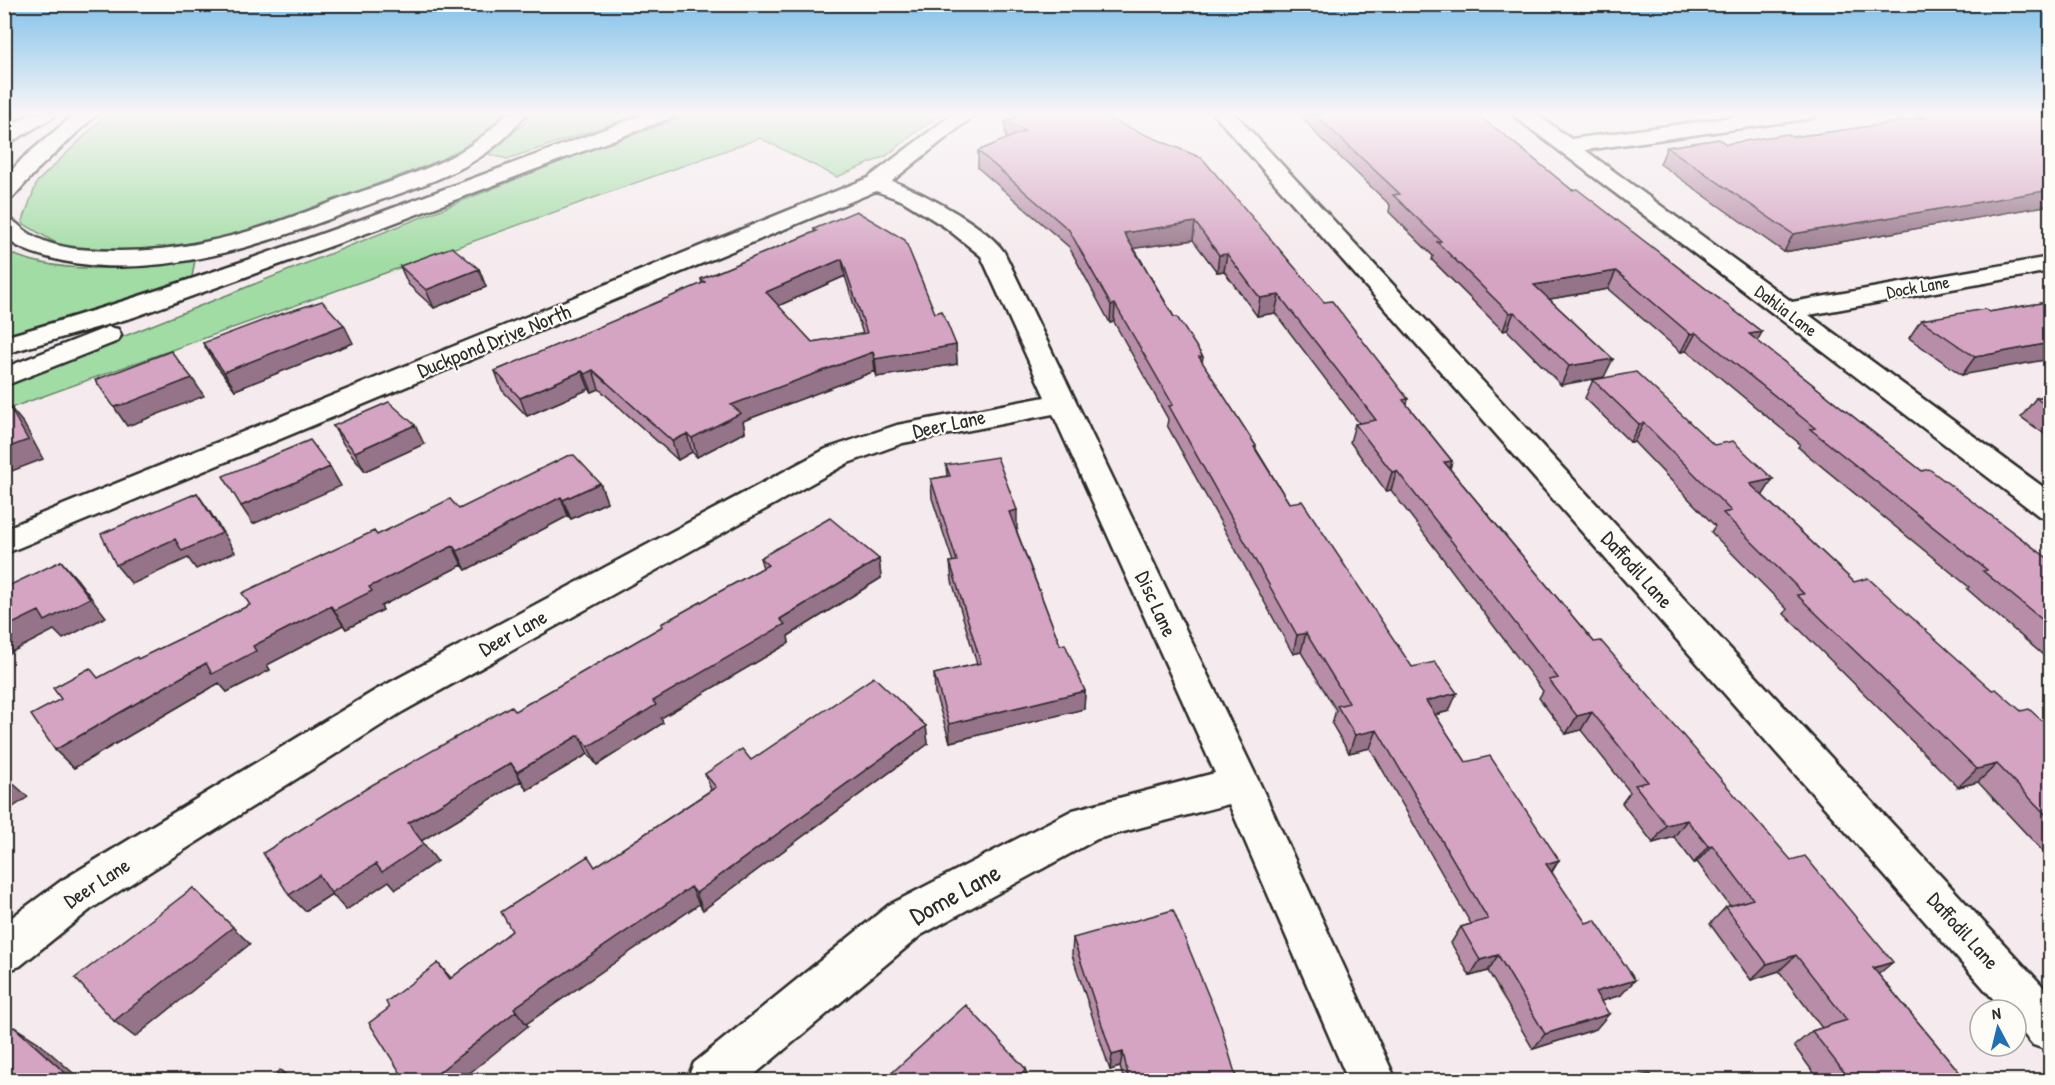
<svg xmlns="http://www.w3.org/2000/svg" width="2055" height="1085" font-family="'Patrick Hand',sans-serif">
	<rect width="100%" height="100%" fill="#f5eaed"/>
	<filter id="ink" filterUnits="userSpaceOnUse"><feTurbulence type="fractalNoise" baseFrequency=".0167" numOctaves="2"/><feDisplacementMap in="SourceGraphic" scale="12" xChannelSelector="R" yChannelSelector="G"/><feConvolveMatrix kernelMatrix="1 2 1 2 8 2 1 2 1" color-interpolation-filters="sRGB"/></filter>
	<g filter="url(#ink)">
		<path fill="#a0dca3" stroke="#668467" stroke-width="1.5" d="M 108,113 L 501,113 L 502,115 L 478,140 L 457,154 L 253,231 L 216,240 L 136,251 L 61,246 L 22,223 L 37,182 Z
			M 529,113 L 645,113 L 507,159 L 487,154 L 527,121 Z
			M 695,113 L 944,113 L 920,129 L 886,156 L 837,177 L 760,138 L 5,410 L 5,384 L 584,152 Z
			M 5,251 C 64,278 132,267 195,260 L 192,277 L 55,324 L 5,337 Z"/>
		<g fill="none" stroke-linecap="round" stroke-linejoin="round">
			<defs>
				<path id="street" d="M 954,113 L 977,113 L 892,181 C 922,192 987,226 1004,252 L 1260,784 L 1396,1080 L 1348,1080 L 1229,804 L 1097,839 L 921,935 L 748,1080 L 687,1080 L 694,1063 L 889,905 L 1073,810 L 1215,773 L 1053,414 L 903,443 L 848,463 L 402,712 L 91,909 L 20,966 L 4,972 L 4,923 L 61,881 L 376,690 L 826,449 L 897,425 L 1045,397 L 981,256 L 945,227 L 903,201 L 876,191 L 4,554 L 4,529 L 868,178 Z
					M 1213,113 L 1234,113 L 2050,994 L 2050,1051 L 2033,1045 L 2016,1025 L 2016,1010 L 2003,1010 Z
					M 1512,113 L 1535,113 L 1571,139 L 1763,113 L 1817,113 L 1814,117 L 1807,119 L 1585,150 L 1792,302 L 2050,257 L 2050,271 L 1809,315 L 2050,492 L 2050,519 L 2039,516 L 1515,117 Z"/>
				<path id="highway" d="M 32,113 L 56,113 L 53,117 L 11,142 L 4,144 L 4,129 Z
					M 76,113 L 98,113 L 39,168 L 12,198 L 4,200 L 4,179 L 23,158 Z
					M 506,113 L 526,113 C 488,169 420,185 359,208 C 266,243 164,281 63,261 C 42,256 21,251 4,237 L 4,217 C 16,220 21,229 30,234 C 44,243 62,247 78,249 C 120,253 164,251 205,242 C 252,233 298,215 343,198 C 399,178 467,162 506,113 Z
					M 648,113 L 676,113 L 673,117 L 378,229 L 134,317 L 4,354 L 4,337 C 223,275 435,192 648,113 Z
					M 108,327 L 118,329 L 121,335 L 118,341 L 4,386 L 4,368 Z"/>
			</defs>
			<use href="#street" stroke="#2b2b2b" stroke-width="5"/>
			<use href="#highway" stroke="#2b2b2b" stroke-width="5"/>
			<use href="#street" fill="#fdfcf7" fill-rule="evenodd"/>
			<use href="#highway" fill="#fdfcf7" fill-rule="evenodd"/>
		</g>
		<path fill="#b78da8" stroke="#2b2b2b" stroke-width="1.5" fill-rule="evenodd" d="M 1026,113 L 1324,302 L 1408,399 L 1407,405 L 1452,461 L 1450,469 L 1594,642 L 1878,974 L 1966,1080 L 1819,1080 L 1794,1046 L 1812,1031 L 1822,1028 L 1779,971 L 1751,980 L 1710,924 L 1726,907 L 1730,906 L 1697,862 L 1694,863 L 1674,837 L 1653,843 L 1622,803 L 1630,792 L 1581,730 L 1566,734 L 1539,698 L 1543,691 L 1391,490 L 1386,491 L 1350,442 L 1355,424 L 1359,423 L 1275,313 L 1257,316 L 1224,271 L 1217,272 L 1193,240 L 1134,248 L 1174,317 L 1203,357 L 1202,363 L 1256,446 L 1256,449 L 1289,503 L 1412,667 L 1449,711 L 1435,715 L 1466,762 L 1559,860 L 1552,872 L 1621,995 L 1601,1001 L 1596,1029 L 1533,1049 L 1488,971 L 1470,976 L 1451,943 L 1461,927 L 1471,924 L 1370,748 L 1349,753 L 1332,724 L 1336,710 L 1301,652 L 1293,654 L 1167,425 L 1168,419 L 1114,322 L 1110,323 L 1069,247 L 978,168 L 978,151 L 1007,139 L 1006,138 L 1005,122 Z
			M 1299,113 L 1474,113 L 1572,190 L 1762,332 L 1757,341 L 1922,471 L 2050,560 L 2050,661 L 1967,589 L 1969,587 L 1798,447 L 1800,444 L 1699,360 L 1686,351 L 1681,352 L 1608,289 L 1549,299 L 1613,359 L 1561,385 L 1507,330 L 1503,331 L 1432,260 L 1433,256 L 1389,212 L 1390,205 L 1319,137 Z
			M 2050,113 L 2050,205 L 1784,252 L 1660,164 L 1667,147 L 1726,144 L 1792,137 L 1916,120 L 1919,115 Z
			M 814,229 L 935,313 L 956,345 L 957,364 L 877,377 L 875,371 L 743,421 L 745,432 L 697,457 L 692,452 L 678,460 L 599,389 L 592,392 L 589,389 L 527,416 L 502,390 L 495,371 L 702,284 L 701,279 L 814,232 ZM 845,276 L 863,334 L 812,342 L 778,306 Z
			M 400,266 L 479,269 L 486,287 L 434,308 L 408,284 Z
			M 2047,302 L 1962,375 L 1909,338 L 1921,320 L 1989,312 Z
			M 203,343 L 353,343 L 235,390 L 214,362 Z
			M 1593,380 L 1763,496 L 1854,582 L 1992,690 L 2021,711 L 2050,728 L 2050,859 L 1978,782 L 1958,787 L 1784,614 L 1787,609 L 1711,532 L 1715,526 L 1634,442 L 1630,442 L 1585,398 Z
			M 2050,395 L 2050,438 L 2021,417 L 2036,398 Z
			M 333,426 L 424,444 L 365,471 L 344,445 Z
			M 946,465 L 1017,529 L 1016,529 L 1060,645 L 1085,691 L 1084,709 L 950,742 L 935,693 L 934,674 L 977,664 L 952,581 L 950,562 L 953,562 L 932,498 L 931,479 L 947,476 Z
			M 600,483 L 607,502 L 571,519 L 568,516 L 466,570 L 462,565 L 381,606 L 383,610 L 346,629 L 343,625 L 267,665 L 270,670 L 227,692 L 219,683 L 74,768 L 55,750 L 99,678 L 250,605 L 377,535 L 459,509 Z
			M 760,558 L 879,559 L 881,578 L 788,636 L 789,643 L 661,718 L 663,723 L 597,765 L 588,754 L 527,790 L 521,781 L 421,841 L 437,861 L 396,889 L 389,881 L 346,910 L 332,894 L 305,911 L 515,711 L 662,627 L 661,624 L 763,568 Z
			M 926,726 L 928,744 L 703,910 L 699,904 L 526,1024 L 528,1026 L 389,1008 L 438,963 L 451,978 L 595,867 L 711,790 L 705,774 L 751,760 Z
			M 1073,938 L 1237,1080 L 1124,1080 L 1120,1067 L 1110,1070 L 1072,955 Z"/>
		<path fill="#957388" stroke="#2b2b2b" stroke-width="1.5" d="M 2050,190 L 2050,205 L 1784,252 L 1793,234 Z
			M 1195,222 L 1193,240 L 1123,250 L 1124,233 Z
			M 1227,254 L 1224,271 L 1217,272 L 1219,255 Z
			M 842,259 L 845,276 L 769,310 L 766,292 Z
			M 479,269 L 486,287 L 434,308 L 426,290 Z
			M 1616,271 L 1608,289 L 1527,303 L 1534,285 Z
			M 1279,295 L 1275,313 L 1257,316 L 1260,298 Z
			M 1115,304 L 1114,322 L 1110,323 L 1111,305 Z
			M 1514,312 L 1507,330 L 1503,331 L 1509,313 Z
			M 344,325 L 353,343 L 235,390 L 224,372 Z
			M 1762,332 L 1752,350 L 1749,334 Z
			M 1696,333 L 1686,351 L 1681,352 L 1690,334 Z
			M 2050,343 L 2050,359 L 1962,375 L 1975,357 Z
			M 956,345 L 957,364 L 877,377 L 875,359 Z
			M 873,352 L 875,371 L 743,421 L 745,432 L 697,457 L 692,438 L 731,405 Z
			M 1613,359 L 1604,377 L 1561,385 L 1569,366 Z
			M 593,370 L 599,389 L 592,392 L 585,374 Z
			M 582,371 L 589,389 L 527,416 L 520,398 Z
			M 192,378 L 204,396 L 141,421 L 127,426 L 114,407 Z
			M 9,406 L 24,424 L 43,459 L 4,474 L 4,449 Z
			M 1644,423 L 1634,442 L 1630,442 L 1639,424 Z
			M 415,425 L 424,444 L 365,471 L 355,452 Z
			M 687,434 L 692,452 L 678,460 L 672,441 Z
			M 1452,461 L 1446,480 L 1444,462 Z
			M 330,467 L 341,486 L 253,524 L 241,506 Z
			M 1397,471 L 1391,490 L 1386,491 L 1392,472 Z
			M 1773,479 L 1761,498 L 1750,484 Z
			M 600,483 L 607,502 L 571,519 L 563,500 Z
			M 197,493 L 210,512 L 235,552 L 196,569 L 188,558 L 132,584 L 116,565 Z
			M 561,497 L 568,516 L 466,570 L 457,551 Z
			M 1017,510 L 1017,529 L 1010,531 L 1009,512 Z
			M 453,546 L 462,565 L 381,606 L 383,610 L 346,629 L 334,610 L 369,587 Z
			M 879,559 L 881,578 L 788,636 L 789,643 L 661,718 L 663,723 L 597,765 L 588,747 L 653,701 L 780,619 Z
			M 61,561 L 77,579 L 106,617 L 63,639 L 54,630 L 4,656 L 4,628 Z
			M 331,606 L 343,625 L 267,665 L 270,670 L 227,692 L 219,683 L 74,768 L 55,750 L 206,663 L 253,646 Z
			M 1306,633 L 1301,652 L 1293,654 L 1297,635 Z
			M 1085,691 L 1084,709 L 950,742 L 949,724 Z
			M 1457,693 L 1449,711 L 1418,719 L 1426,701 Z
			M 1592,712 L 1581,730 L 1566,734 L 1577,716 Z
			M 926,726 L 928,744 L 703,910 L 696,893 Z
			M 1377,730 L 1370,748 L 1349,753 L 1355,735 Z
			M 579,735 L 588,754 L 527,790 L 517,772 Z
			M 511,763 L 521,781 L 421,841 L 408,823 Z
			M 1997,764 L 1978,782 L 1958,787 L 1977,769 Z
			M 8,779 L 28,797 L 4,813 L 4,781 Z
			M 1687,820 L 1674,837 L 1653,843 L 1666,825 Z
			M 424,844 L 437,861 L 396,889 L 389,881 L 346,910 L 332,894 L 305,911 L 289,895 L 319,875 L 376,864 Z
			M 1712,845 L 1697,862 L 1694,863 L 1708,846 Z
			M 1559,860 L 1548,877 L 1546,864 Z
			M 691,887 L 699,904 L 526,1024 L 514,1008 Z
			M 193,888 L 250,944 L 135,1037 L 114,1021 Z
			M 1498,955 L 1488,971 L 1470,976 L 1480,960 Z
			M 1796,955 L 1779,971 L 1751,980 L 1767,964 Z
			M 1893,962 L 1874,978 L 1873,968 Z
			M 1635,980 L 1621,995 L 1582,1007 L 1595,992 Z
			M 516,1011 L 528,1026 L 461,1080 L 429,1080 Z
			M 1609,1014 L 1596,1029 L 1533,1049 L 1545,1034 Z
			M 14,1027 L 38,1042 L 81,1080 L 73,1080 Z
			M 1123,1052 L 1120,1067 L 1110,1070 L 1112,1055 Z
			M 1026,1069 L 1026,1080 L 1014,1080 Z
			M 280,1070 L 293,1080 L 289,1080 Z"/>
		<path fill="#d5a4c3" stroke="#2b2b2b" stroke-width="1.5" fill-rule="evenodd" d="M 1026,113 L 1094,113 L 1202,158 L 1324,302 L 1332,301 L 1408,399 L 1403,400 L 1452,461 L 1444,462 L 1594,642 L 1601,641 L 1791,860 L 1805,856 L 1893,962 L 1873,968 L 1966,1080 L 1850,1080 L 1812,1031 L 1847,1020 L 1796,955 L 1767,964 L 1726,907 L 1753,899 L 1712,845 L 1708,846 L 1687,820 L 1666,825 L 1635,785 L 1648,782 L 1592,712 L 1577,716 L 1549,680 L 1558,678 L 1397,471 L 1392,472 L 1355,424 L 1376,420 L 1279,295 L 1260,298 L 1227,254 L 1219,255 L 1195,222 L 1124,233 L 1174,317 L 1177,317 L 1203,357 L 1199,357 L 1256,446 L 1254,447 L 1289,503 L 1302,501 L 1412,667 L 1435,662 L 1457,693 L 1426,701 L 1466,762 L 1490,756 L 1559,860 L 1546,864 L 1586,923 L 1595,920 L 1635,980 L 1595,992 L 1609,1014 L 1545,1034 L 1498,955 L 1480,960 L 1461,927 L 1488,919 L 1377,730 L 1355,735 L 1337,706 L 1349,703 L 1306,633 L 1297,635 L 1169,406 L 1173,405 L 1115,304 L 1111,305 L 1069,230 L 978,151 L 1025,131 L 1005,122 Z
			M 1316,113 L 1474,113 L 1502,133 L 1572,190 L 1577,189 L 1762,332 L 1749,334 L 1922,471 L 1929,469 L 2050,560 L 2050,626 L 1983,571 L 1987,570 L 1810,429 L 1815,428 L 1708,342 L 1696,333 L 1690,334 L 1616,271 L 1534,285 L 1613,359 L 1569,366 L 1514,312 L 1509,313 L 1437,242 L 1441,241 L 1393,195 L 1400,194 L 1322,121 Z
			M 1931,113 L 2050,113 L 2050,190 L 1793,234 L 1667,147 L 1719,139 L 1726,144 L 1787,134 L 1792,137 L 1817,134 L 1926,118 L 1919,115 Z
			M 856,211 L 905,240 L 935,313 L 942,311 L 956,345 L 875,359 L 873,352 L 731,405 L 741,413 L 692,438 L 687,434 L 672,441 L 593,370 L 585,374 L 582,371 L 520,398 L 495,371 L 705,282 L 701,279 L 817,231 L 814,229 ZM 842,259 L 867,333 L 812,342 L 766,292 Z
			M 452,247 L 479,269 L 426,290 L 400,266 Z
			M 322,301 L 344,325 L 224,372 L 203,343 L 275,316 Z
			M 2047,302 L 2050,304 L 2050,343 L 1975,357 L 1921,320 L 1985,309 L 1989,312 Z
			M 171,351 L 192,378 L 128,403 L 114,407 L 95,380 Z
			M 1636,372 L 1714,445 L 1733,441 L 1773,479 L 1750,484 L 1854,582 L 1868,578 L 1992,690 L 1996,689 L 2021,711 L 2029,709 L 2050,728 L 2050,819 L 1997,764 L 1977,769 L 1797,595 L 1804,594 L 1723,513 L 1731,511 L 1644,423 L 1639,424 L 1593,380 Z
			M 2050,395 L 2050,409 L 2036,398 Z
			M 389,402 L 415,425 L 355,452 L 333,426 Z
			M 9,406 L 28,440 L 4,449 L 4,407 Z
			M 310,440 L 330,467 L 241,506 L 223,476 Z
			M 574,455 L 600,483 L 563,500 L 561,497 L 457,551 L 453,546 L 369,587 L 372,591 L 334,610 L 331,606 L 253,646 L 256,651 L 212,674 L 206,663 L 55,750 L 31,715 L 61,699 L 53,688 L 90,668 L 98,678 L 137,657 L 138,659 L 250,605 L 242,593 L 374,531 L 377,535 L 450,499 L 459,509 L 567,456 Z
			M 997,457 L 1017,510 L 1009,512 L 1060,645 L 1065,644 L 1085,691 L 949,724 L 934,674 L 981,663 L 950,562 L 957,561 L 931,479 L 950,476 L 946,465 Z
			M 197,493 L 222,533 L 182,551 L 175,539 L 116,565 L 101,534 Z
			M 830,518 L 879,559 L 780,619 L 785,624 L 653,701 L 656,705 L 588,747 L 579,735 L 517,772 L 511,763 L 408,823 L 424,844 L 382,872 L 376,864 L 331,893 L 319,875 L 289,895 L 263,853 L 372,785 L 511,706 L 515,711 L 663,626 L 661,624 L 768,565 L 760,558 Z
			M 61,561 L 90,598 L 45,621 L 39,611 L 4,628 L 4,588 Z
			M 874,677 L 926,726 L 696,893 L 691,887 L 514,1008 L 516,1011 L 429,1080 L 405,1080 L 369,1023 L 389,1008 L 386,1002 L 438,963 L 450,979 L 512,931 L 501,912 L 588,856 L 595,867 L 716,787 L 705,774 L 742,749 L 751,760 Z
			M 193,888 L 233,927 L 114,1021 L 75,978 Z
			M 1173,910 L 1221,1026 L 1237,1080 L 1129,1080 L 1123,1052 L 1112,1055 L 1073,938 Z
			M 966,1005 L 1026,1069 L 1014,1080 L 884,1080 Z
			M 14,1027 L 73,1080 L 4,1080 L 4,1035 Z
			M 280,1070 L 289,1080 L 267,1080 Z
			M 1650,1074 L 1654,1080 L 1617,1080 Z"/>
	</g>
	<linearGradient id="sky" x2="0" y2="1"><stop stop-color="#83c2ea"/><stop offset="0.43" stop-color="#faf6f7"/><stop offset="1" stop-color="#faf6f7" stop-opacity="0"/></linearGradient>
	<rect width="2055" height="265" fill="url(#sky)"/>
	<g text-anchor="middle" stroke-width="4.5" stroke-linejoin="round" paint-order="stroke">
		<g font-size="18" fill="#2b2b2b" stroke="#fdfcf7">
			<text transform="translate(1918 287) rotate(-10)" y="6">Dock Lane</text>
			<text transform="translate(1786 311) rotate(37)" y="6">Dahlia Lane</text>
		</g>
		<g font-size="21" fill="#2b2b2b" stroke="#fdfcf7">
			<text transform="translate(494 341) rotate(-22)" y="7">Duckpond Drive North</text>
			<text transform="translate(949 424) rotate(-12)" y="7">Deer Lane</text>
			<text transform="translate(1637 570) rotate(48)" y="7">Daffodil Lane</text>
			<text transform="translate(1156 604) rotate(65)" y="7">Disc Lane</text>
			<text transform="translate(513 633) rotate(-29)" y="7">Deer Lane</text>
			<text transform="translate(97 883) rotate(-33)" y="7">Deer Lane</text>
			<text transform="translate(1963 931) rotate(48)" y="7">Daffodil Lane</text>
		</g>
		<g font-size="26" fill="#2b2b2b" stroke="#fdfcf7">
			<text transform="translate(955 894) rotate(-29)" y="9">Dome Lane</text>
		</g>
	</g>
	<rect width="2055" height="1085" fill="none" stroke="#fdfcf7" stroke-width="24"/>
	<rect x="12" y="12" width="2031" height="1061" fill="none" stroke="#2b2b2b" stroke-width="2" filter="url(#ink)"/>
	<g transform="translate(1998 1028) rotate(353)"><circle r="28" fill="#fdfcf7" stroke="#a9a8a5" stroke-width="1.5"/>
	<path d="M0-4.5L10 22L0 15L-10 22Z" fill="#1f6fb2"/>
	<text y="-9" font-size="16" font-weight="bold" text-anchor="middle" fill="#2b2b2b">N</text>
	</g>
</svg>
